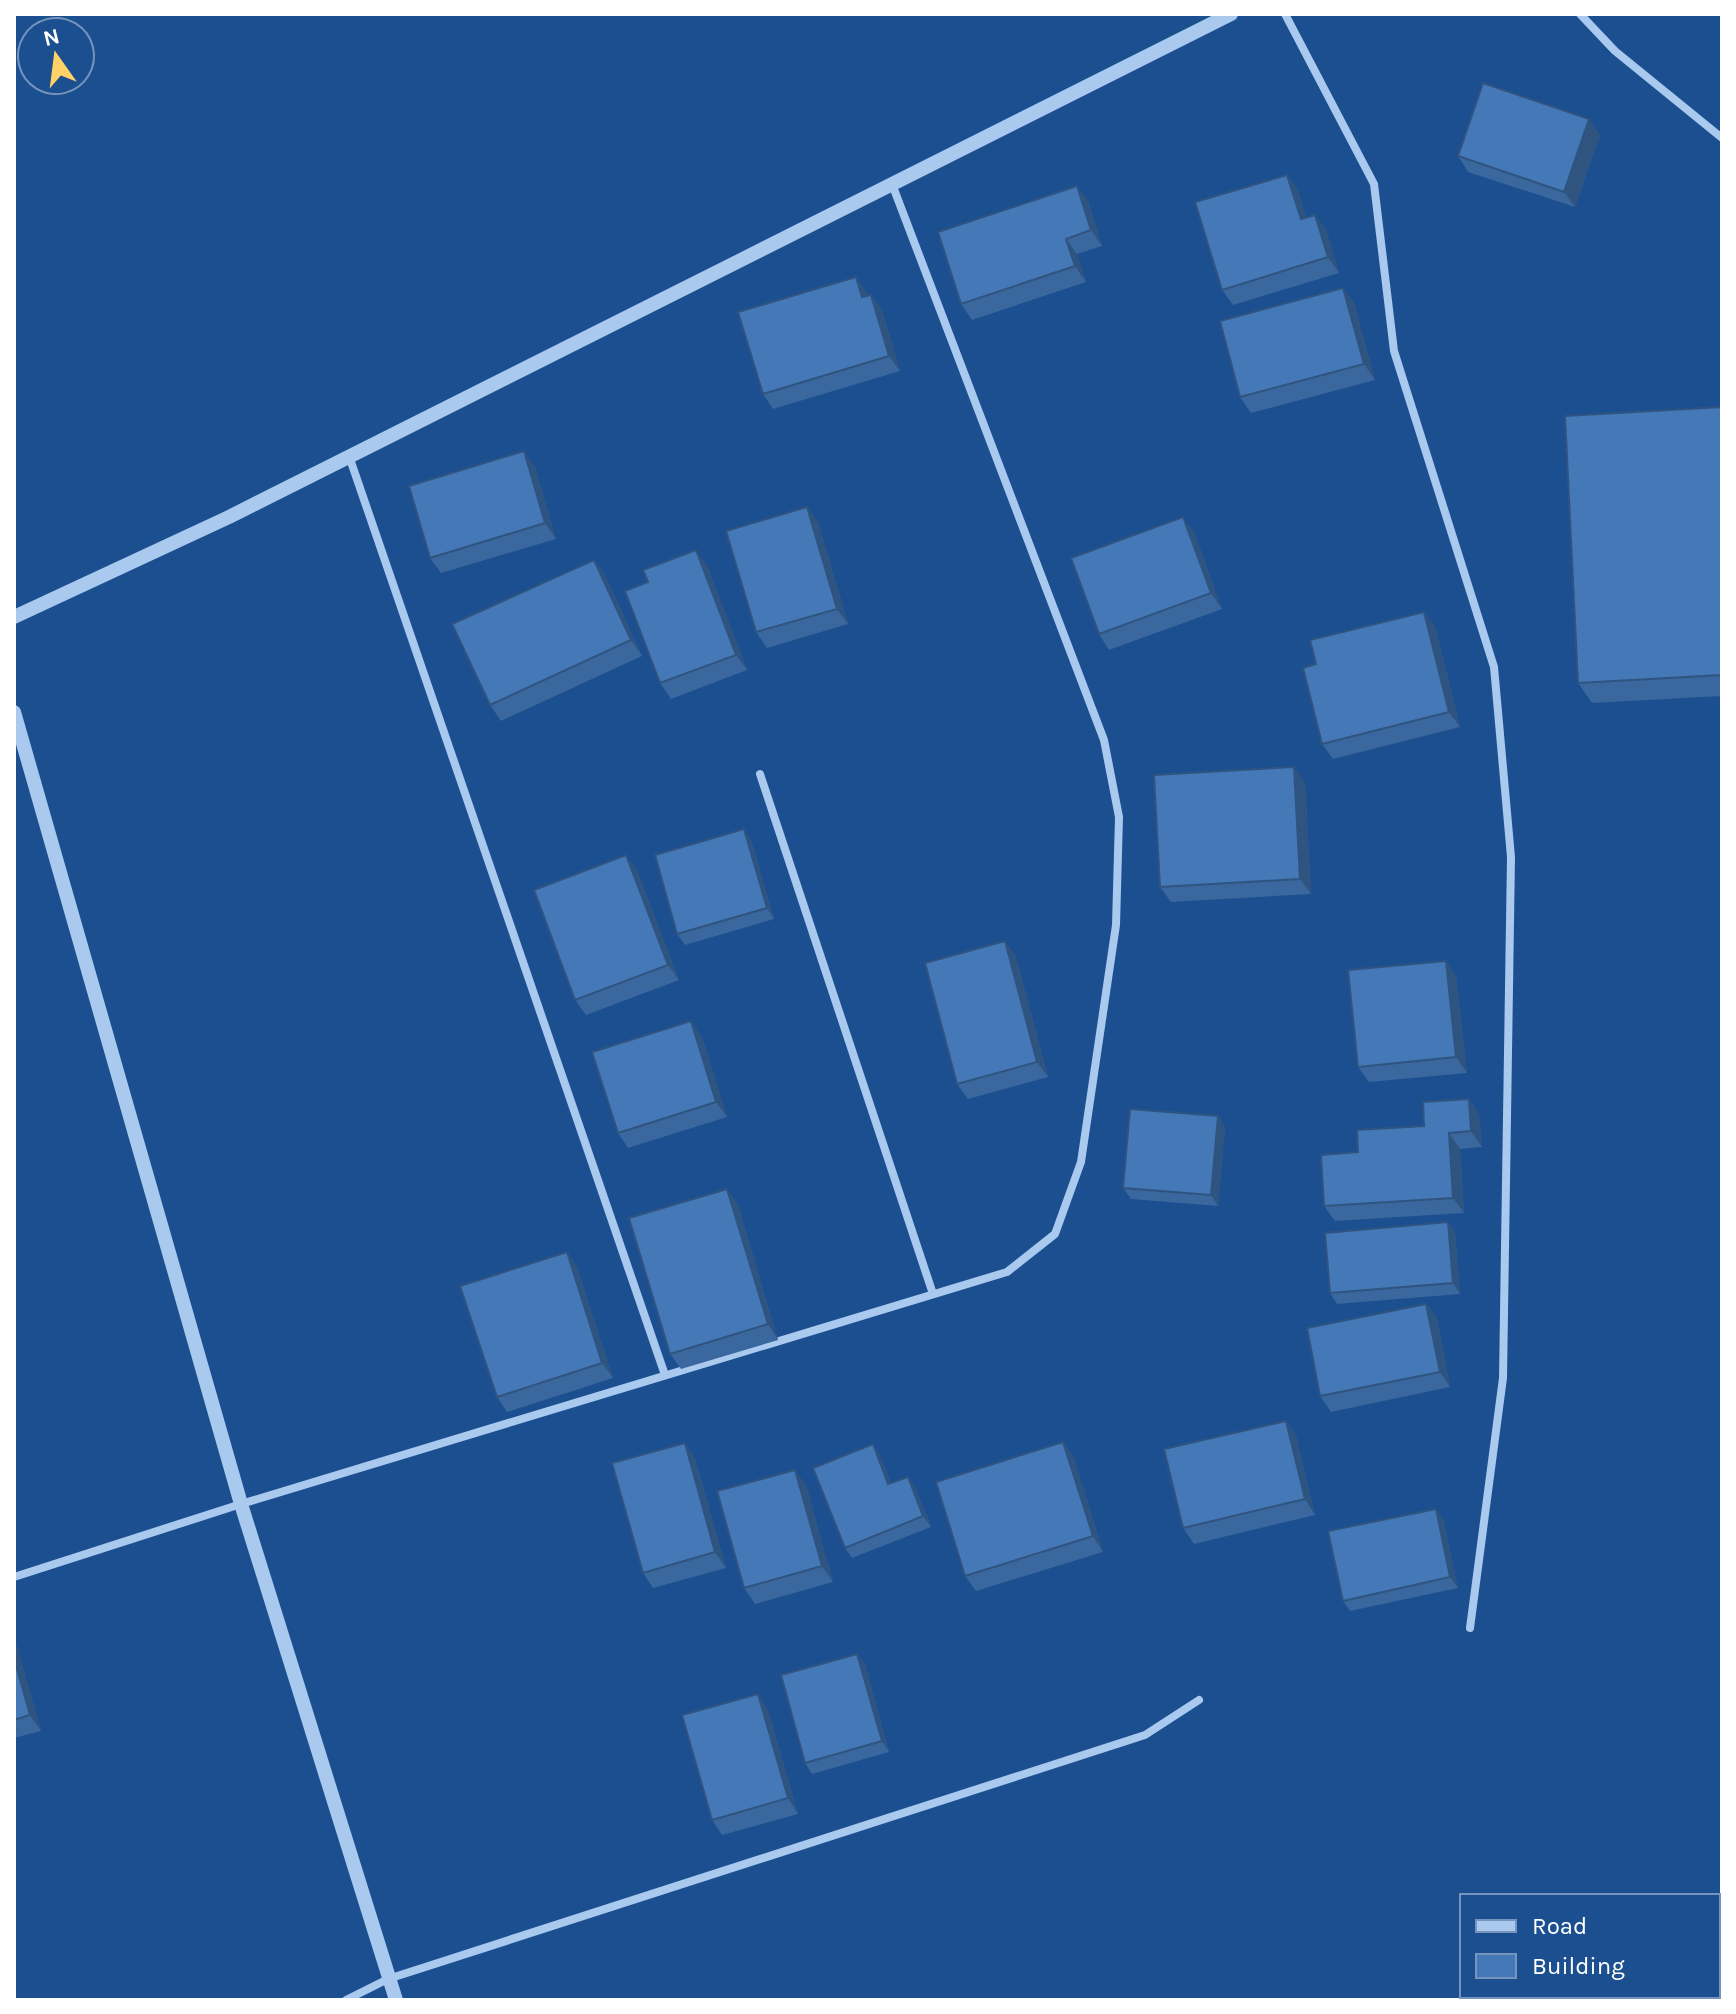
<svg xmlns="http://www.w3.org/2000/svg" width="1736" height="2014" font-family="Karla,sans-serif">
	<rect width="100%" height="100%" fill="#1b4f8f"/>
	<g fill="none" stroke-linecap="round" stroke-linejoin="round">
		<path stroke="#a9c9ee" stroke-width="8" d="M 1285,14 L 1374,184 L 1394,351 L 1494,667 L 1511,857 L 1503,1378 L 1470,1628
			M 1580,14 L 1615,51 L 1722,138
			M 349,456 L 665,1375
			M 760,774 L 933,1294
			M 14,1577 L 241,1504 L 1007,1272 L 1055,1234 L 1081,1162 L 1116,925 L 1119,817 L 1104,740 L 892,184
			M 346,2000 L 388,1979 L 1145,1735 L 1199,1700"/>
		<path stroke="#a9c9ee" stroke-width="14" d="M 14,617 L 229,517 L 1231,14
			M 14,712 L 241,1504 L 396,2000"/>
	</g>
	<path fill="#3a679d" d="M 1600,135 L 1575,207 L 1468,172 L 1458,156 Z
		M 1287,175 L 1298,190 L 1306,217 L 1315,215 L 1326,230 L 1339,273 L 1233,305 L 1222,290 Z
		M 1088,201 L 1102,246 L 1077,254 L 1086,282 L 972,320 L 961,304 Z
		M 1343,288 L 1354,303 L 1375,380 L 1251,413 L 1240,397 Z
		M 867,293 L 868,296 L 871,295 L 882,310 L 900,371 L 773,409 L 763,394 Z
		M 1722,407 L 1722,696 L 1592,703 L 1578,683 Z
		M 535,467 L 556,539 L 441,573 L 430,558 Z
		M 818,522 L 848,624 L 767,648 L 756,632 Z
		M 1194,532 L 1222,609 L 1109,650 L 1099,634 Z
		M 594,560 L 605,575 L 642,656 L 501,721 L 490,705 Z
		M 707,565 L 747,670 L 671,699 L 660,683 Z
		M 1435,627 L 1460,727 L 1333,759 L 1322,744 Z
		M 1305,782 L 1311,894 L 1171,902 L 1160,887 Z
		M 751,840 L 774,919 L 685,945 L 677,934 Z
		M 637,870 L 679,980 L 586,1015 L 575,1000 Z
		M 1005,941 L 1016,957 L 1048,1077 L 968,1099 L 957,1084 Z
		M 1456,976 L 1467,1073 L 1369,1082 L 1358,1067 Z
		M 702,1037 L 727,1117 L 628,1148 L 618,1133 Z
		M 1469,1099 L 1479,1115 L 1482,1147 L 1460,1149 L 1464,1213 L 1335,1221 L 1324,1206 L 1358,1152 L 1424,1126 Z
		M 1218,1116 L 1225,1127 L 1218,1206 L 1131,1199 L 1123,1188 Z
		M 727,1189 L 738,1205 L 778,1340 L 681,1369 L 670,1354 Z
		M 1448,1222 L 1455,1232 L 1460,1294 L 1337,1304 L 1330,1293 Z
		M 567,1252 L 577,1267 L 613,1378 L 507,1412 L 497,1397 Z
		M 1426,1304 L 1437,1319 L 1450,1387 L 1331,1412 L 1320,1396 Z
		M 1286,1421 L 1296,1436 L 1315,1515 L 1194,1544 L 1183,1528 Z
		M 880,1455 L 891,1483 L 908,1477 L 915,1487 L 931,1527 L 852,1558 L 845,1548 Z
		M 695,1458 L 726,1568 L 653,1588 L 643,1573 Z
		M 1074,1458 L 1103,1552 L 976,1591 L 965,1576 Z
		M 806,1485 L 833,1582 L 755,1604 L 744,1588 Z
		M 1443,1519 L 1458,1588 L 1350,1611 L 1343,1601 Z
		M 14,1636 L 41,1731 L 14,1738 Z
		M 857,1654 L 865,1664 L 889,1752 L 812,1774 L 805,1763 Z
		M 768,1710 L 798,1814 L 722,1835 L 712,1820 Z"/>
	<path fill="#305480" d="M 1589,119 L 1600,135 L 1575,207 L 1564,192 Z
		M 1287,175 L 1298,190 L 1311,234 L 1301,219 Z
		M 1077,186 L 1088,201 L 1102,246 L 1091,230 Z
		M 1315,215 L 1326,230 L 1339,273 L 1328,257 Z
		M 1066,239 L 1077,254 L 1086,282 L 1075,266 Z
		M 856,277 L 867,293 L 873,312 L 862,297 Z
		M 1343,288 L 1354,303 L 1375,380 L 1364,364 Z
		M 871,295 L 882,310 L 900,371 L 889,356 Z
		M 524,451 L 535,467 L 556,539 L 545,523 Z
		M 807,507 L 818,522 L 848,624 L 837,609 Z
		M 1183,517 L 1194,532 L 1222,609 L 1211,593 Z
		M 696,550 L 707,565 L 747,670 L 736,655 Z
		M 594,560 L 605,575 L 642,656 L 631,640 Z
		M 1424,612 L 1435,627 L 1460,727 L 1449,712 Z
		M 1294,767 L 1305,782 L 1311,894 L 1300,879 Z
		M 744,829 L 751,840 L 774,919 L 767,908 Z
		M 626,855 L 637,870 L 679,980 L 668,965 Z
		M 1005,941 L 1016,957 L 1048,1077 L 1037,1062 Z
		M 1446,961 L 1456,976 L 1467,1073 L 1456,1057 Z
		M 691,1021 L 702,1037 L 727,1117 L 716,1102 Z
		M 1469,1099 L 1479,1115 L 1482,1147 L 1471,1131 Z
		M 1218,1116 L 1225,1127 L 1218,1206 L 1211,1195 Z
		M 1449,1133 L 1460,1149 L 1464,1213 L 1453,1198 Z
		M 727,1189 L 738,1205 L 778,1340 L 768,1324 Z
		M 1448,1222 L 1455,1232 L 1460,1294 L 1453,1283 Z
		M 567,1252 L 577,1267 L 613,1378 L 602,1363 Z
		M 1426,1304 L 1437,1319 L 1450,1387 L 1440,1372 Z
		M 1286,1421 L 1296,1436 L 1315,1515 L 1305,1499 Z
		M 1063,1442 L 1074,1458 L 1103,1552 L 1093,1536 Z
		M 685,1443 L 695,1458 L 726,1568 L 715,1552 Z
		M 873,1444 L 880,1455 L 896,1495 L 888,1484 Z
		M 795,1470 L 806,1485 L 833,1582 L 822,1566 Z
		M 908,1477 L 915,1487 L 931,1527 L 923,1516 Z
		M 1436,1509 L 1443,1519 L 1458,1588 L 1450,1577 Z
		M 14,1636 L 41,1731 L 30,1715 L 14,1658 Z
		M 857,1654 L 865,1664 L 889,1752 L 882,1741 Z
		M 758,1694 L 768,1710 L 798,1814 L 788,1798 Z"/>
	<path fill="#4478b7" stroke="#305480" stroke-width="2" d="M 1483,83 L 1589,119 L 1564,192 L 1458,156 Z
		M 1287,175 L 1301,219 L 1315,215 L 1328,257 L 1222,290 L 1195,202 Z
		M 1077,186 L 1091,230 L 1066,239 L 1075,266 L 961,304 L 938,232 Z
		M 856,277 L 862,297 L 871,295 L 889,356 L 763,394 L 738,312 Z
		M 1343,288 L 1364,364 L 1240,397 L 1220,321 Z
		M 1722,407 L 1722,675 L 1578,683 L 1565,416 Z
		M 524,451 L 545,523 L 430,558 L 409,486 Z
		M 807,507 L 837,609 L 756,632 L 726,531 Z
		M 1183,517 L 1211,593 L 1099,634 L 1071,558 Z
		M 696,550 L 736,655 L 660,683 L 625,591 L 648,582 L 643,570 Z
		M 594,560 L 631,640 L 490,705 L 452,624 Z
		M 1424,612 L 1449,712 L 1322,744 L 1303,668 L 1316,664 L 1310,640 Z
		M 1294,767 L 1300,879 L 1160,887 L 1154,775 Z
		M 744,829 L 767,908 L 677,934 L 655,855 Z
		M 626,855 L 668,965 L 575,1000 L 534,890 Z
		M 1005,941 L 1037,1062 L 957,1084 L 925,963 Z
		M 1446,961 L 1456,1057 L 1358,1067 L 1348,970 Z
		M 691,1021 L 716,1102 L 618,1133 L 592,1052 Z
		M 1469,1099 L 1471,1131 L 1449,1133 L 1453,1198 L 1324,1206 L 1321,1155 L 1358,1152 L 1357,1130 L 1424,1126 L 1423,1102 Z
		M 1130,1109 L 1218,1116 L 1211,1195 L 1123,1188 Z
		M 727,1189 L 768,1324 L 670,1354 L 629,1218 Z
		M 1448,1222 L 1453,1283 L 1330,1293 L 1325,1233 Z
		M 567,1252 L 602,1363 L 497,1397 L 460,1286 Z
		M 1426,1304 L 1440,1372 L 1320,1396 L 1307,1328 Z
		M 1286,1421 L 1305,1499 L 1183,1528 L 1164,1449 Z
		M 1063,1442 L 1093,1536 L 965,1576 L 936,1482 Z
		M 685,1443 L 715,1552 L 643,1573 L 612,1463 Z
		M 873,1444 L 888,1484 L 908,1477 L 923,1516 L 845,1548 L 813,1468 Z
		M 795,1470 L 822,1566 L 744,1588 L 717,1491 Z
		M 1436,1509 L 1450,1577 L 1343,1601 L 1328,1531 Z
		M 857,1654 L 882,1741 L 805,1763 L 781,1675 Z
		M 14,1658 L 30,1715 L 14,1720 Z
		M 758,1694 L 788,1798 L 712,1820 L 682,1715 Z"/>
	<rect width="1736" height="2014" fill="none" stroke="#ffffff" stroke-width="32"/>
	<rect x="1460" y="1894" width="260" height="104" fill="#1b4f8f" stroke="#7695bc" stroke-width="2"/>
	<rect x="1476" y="1920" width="40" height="12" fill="#a9c9ee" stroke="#7695bc" stroke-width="2"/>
	<text x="1532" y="1934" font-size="24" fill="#ffffff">Road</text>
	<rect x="1476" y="1954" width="40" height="24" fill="#4478b7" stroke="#7695bc" stroke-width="2"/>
	<text x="1532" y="1974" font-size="24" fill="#ffffff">Building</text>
	<g transform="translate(56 56) rotate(346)"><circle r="38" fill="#1b4f8f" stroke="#7695bc" stroke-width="2"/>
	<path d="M0-6L14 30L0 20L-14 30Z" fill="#ffd166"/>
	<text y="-12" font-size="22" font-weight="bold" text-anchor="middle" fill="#ffffff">N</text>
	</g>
</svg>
